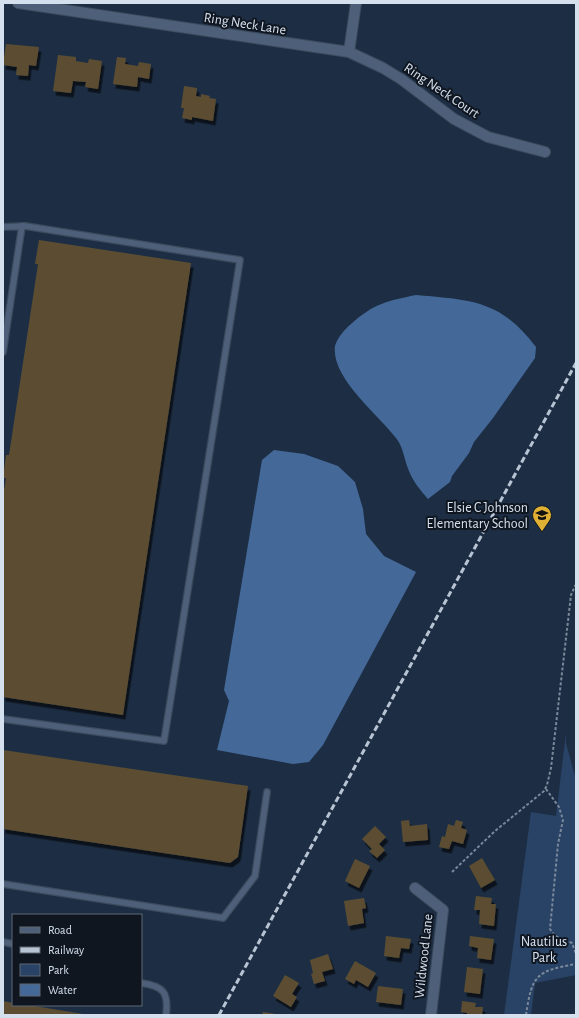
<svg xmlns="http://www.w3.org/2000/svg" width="579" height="1018" font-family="'Alegreya Sans',sans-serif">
	<defs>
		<filter id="shadow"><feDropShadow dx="2.5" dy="4.5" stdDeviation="0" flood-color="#0009"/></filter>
	</defs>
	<rect width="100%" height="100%" fill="#1d2e44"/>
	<path fill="#294366" d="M 566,733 L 566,743 L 576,780 L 576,975 L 535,983 L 531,1015 L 504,1015 L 531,812 L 556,816 Z"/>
	<path fill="#446999" d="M 416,295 C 472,300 500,300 536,347 L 535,358 L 493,418 L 474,442 L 469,453 L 452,476 L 450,482 L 428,499 C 420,490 413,481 409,471 C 404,460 404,448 396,438 C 378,414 331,378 335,346 C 337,338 345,329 351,324 C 373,304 387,301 416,295 Z
		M 274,450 L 304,454 L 338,466 L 355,482 L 363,509 L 366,534 L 384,556 L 416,572 L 323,745 L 309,762 L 293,764 L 217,750 L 229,701 L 224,690 L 262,460 Z"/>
	<path fill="#5b4e32" filter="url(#shadow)" d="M 6,44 L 39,47 L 36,66 L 29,65 L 28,76 L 16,75 L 17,67 L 3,65 Z
		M 58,55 L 76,57 L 76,61 L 88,63 L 89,59 L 102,61 L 98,89 L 85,87 L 86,82 L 73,81 L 71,93 L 53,91 Z
		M 117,57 L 126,58 L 125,64 L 138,66 L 139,62 L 151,64 L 149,79 L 138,77 L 137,87 L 113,84 Z
		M 184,86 L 197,88 L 196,96 L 201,97 L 201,94 L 210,96 L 209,98 L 216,99 L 213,121 L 192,117 L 192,120 L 182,118 L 184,108 L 181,108 Z
		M 39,240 L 191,263 L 123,715 L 3,697 L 3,496 L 6,478 L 3,478 L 6,455 L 9,455 L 38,264 L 35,264 Z
		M 3,750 L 248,786 L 238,857 L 230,863 L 3,829 Z
		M 409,820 L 410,826 L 427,824 L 428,840 L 403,842 L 401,821 Z
		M 456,820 L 463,822 L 461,828 L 467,830 L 463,844 L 452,841 L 449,849 L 439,847 L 442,836 L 445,837 L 448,824 L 454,826 Z
		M 375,826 L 386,837 L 379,844 L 385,850 L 377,858 L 369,851 L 372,849 L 362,839 Z
		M 482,858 L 495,880 L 481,888 L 469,866 Z
		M 355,859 L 370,866 L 359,888 L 345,881 Z
		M 476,896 L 492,898 L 491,904 L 496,904 L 494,926 L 479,924 L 480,910 L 474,910 Z
		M 364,898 L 366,908 L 362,909 L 364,923 L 348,926 L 344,901 Z
		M 386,936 L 411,939 L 409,949 L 401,948 L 399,958 L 384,956 Z
		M 470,936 L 494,939 L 491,960 L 477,958 L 478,948 L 469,946 Z
		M 328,954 L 333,969 L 322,972 L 325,981 L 314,984 L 311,974 L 313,973 L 310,960 Z
		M 355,961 L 376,973 L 368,987 L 356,980 L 354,984 L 345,979 Z
		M 467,967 L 483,969 L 480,994 L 464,992 Z
		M 285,975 L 299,983 L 292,994 L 297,997 L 291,1007 L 273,996 Z
		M 378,986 L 403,989 L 401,1005 L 376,1002 Z
		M 3,1001 L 13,1003 L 13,1005 L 28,1005 L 89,1015 L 3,1015 Z
		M 462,1001 L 476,1003 L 475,1007 L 483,1007 L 482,1015 L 467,1015 L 467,1013 L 461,1012 Z
		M 263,1012 L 276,1014 L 276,1015 L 262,1015 Z"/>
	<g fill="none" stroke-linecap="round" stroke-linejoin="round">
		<defs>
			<path id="lane" d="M 3,227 L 25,226 L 240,260 L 164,741 L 3,719
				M 3,352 L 22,226
				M 3,884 L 223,918 L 255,876 L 267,792
				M 3,942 L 13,944
				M 141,983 C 163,986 169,992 166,1015"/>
			<path id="street" d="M 18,3 L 349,52 L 383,68 L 401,79 L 454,119 L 488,137 L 545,152
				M 349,52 L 356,3
				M 415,888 L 443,910 L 431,1015"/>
		</defs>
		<use href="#lane" stroke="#3c4b5d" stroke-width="8"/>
		<use href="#street" stroke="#3c4b5d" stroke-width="12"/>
		<path stroke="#7a889a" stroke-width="2" stroke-dasharray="3 2" stroke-linecap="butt" d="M 546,789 L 559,807 L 563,820 L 558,844 L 550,929 L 555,936 L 572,943 L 576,954
			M 452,872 L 495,831 L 544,791 L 547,785 L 551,768 L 571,595 L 576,584
			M 526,1015 C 532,975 536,971 576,964"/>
		<use href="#lane" stroke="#4e6079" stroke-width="5.5"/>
		<use href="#street" stroke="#4e6079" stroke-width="10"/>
		<path stroke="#b8c4d3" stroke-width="3" stroke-dasharray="6 3" stroke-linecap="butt" d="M 219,1015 L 576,363"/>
	</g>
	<defs>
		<symbol id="school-pin" viewBox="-11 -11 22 30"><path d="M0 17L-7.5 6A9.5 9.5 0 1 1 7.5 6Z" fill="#e0b034" stroke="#0f1620"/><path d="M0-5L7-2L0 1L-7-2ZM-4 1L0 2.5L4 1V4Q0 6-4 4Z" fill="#111"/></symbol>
	</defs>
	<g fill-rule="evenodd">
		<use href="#school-pin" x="531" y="504" width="22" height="30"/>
	</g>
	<g text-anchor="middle" stroke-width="4" stroke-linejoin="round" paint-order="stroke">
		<g font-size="14" fill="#d5e0ee" stroke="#0f1620">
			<text transform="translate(245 23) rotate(9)" y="5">Ring Neck Lane</text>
			<text transform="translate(442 90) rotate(34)" y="5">Ring Neck Court</text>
			<text transform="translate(423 956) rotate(-84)" y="5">Wildwood Lane</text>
		</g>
		<g font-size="14" fill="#d5e0ee" stroke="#0f1620" text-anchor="end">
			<text x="528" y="512">Elsie C Johnson<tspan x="528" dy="16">Elementary School</tspan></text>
		</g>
		<g font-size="14" fill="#d8e3f2" stroke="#0f1620">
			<text x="544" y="946">Nautilus<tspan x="544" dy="16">Park</tspan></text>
		</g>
	</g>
	<rect width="579" height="1018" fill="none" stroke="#d5e0ee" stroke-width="8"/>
	<rect x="12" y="914" width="130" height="92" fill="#0f1620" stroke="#5e6772"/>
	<rect x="20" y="927" width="20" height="6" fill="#4e6079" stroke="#5e6772"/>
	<text x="48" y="934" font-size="12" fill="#d5e0ee">Road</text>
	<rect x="20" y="947" width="20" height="6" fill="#b8c4d3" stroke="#5e6772"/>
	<text x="48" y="954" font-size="12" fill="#d5e0ee">Railway</text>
	<rect x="20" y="964" width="20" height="12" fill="#294366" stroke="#5e6772"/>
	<text x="48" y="974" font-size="12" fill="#d5e0ee">Park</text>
	<rect x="20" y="984" width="20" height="12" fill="#446999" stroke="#5e6772"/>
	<text x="48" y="994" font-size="12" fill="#d5e0ee">Water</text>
</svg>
